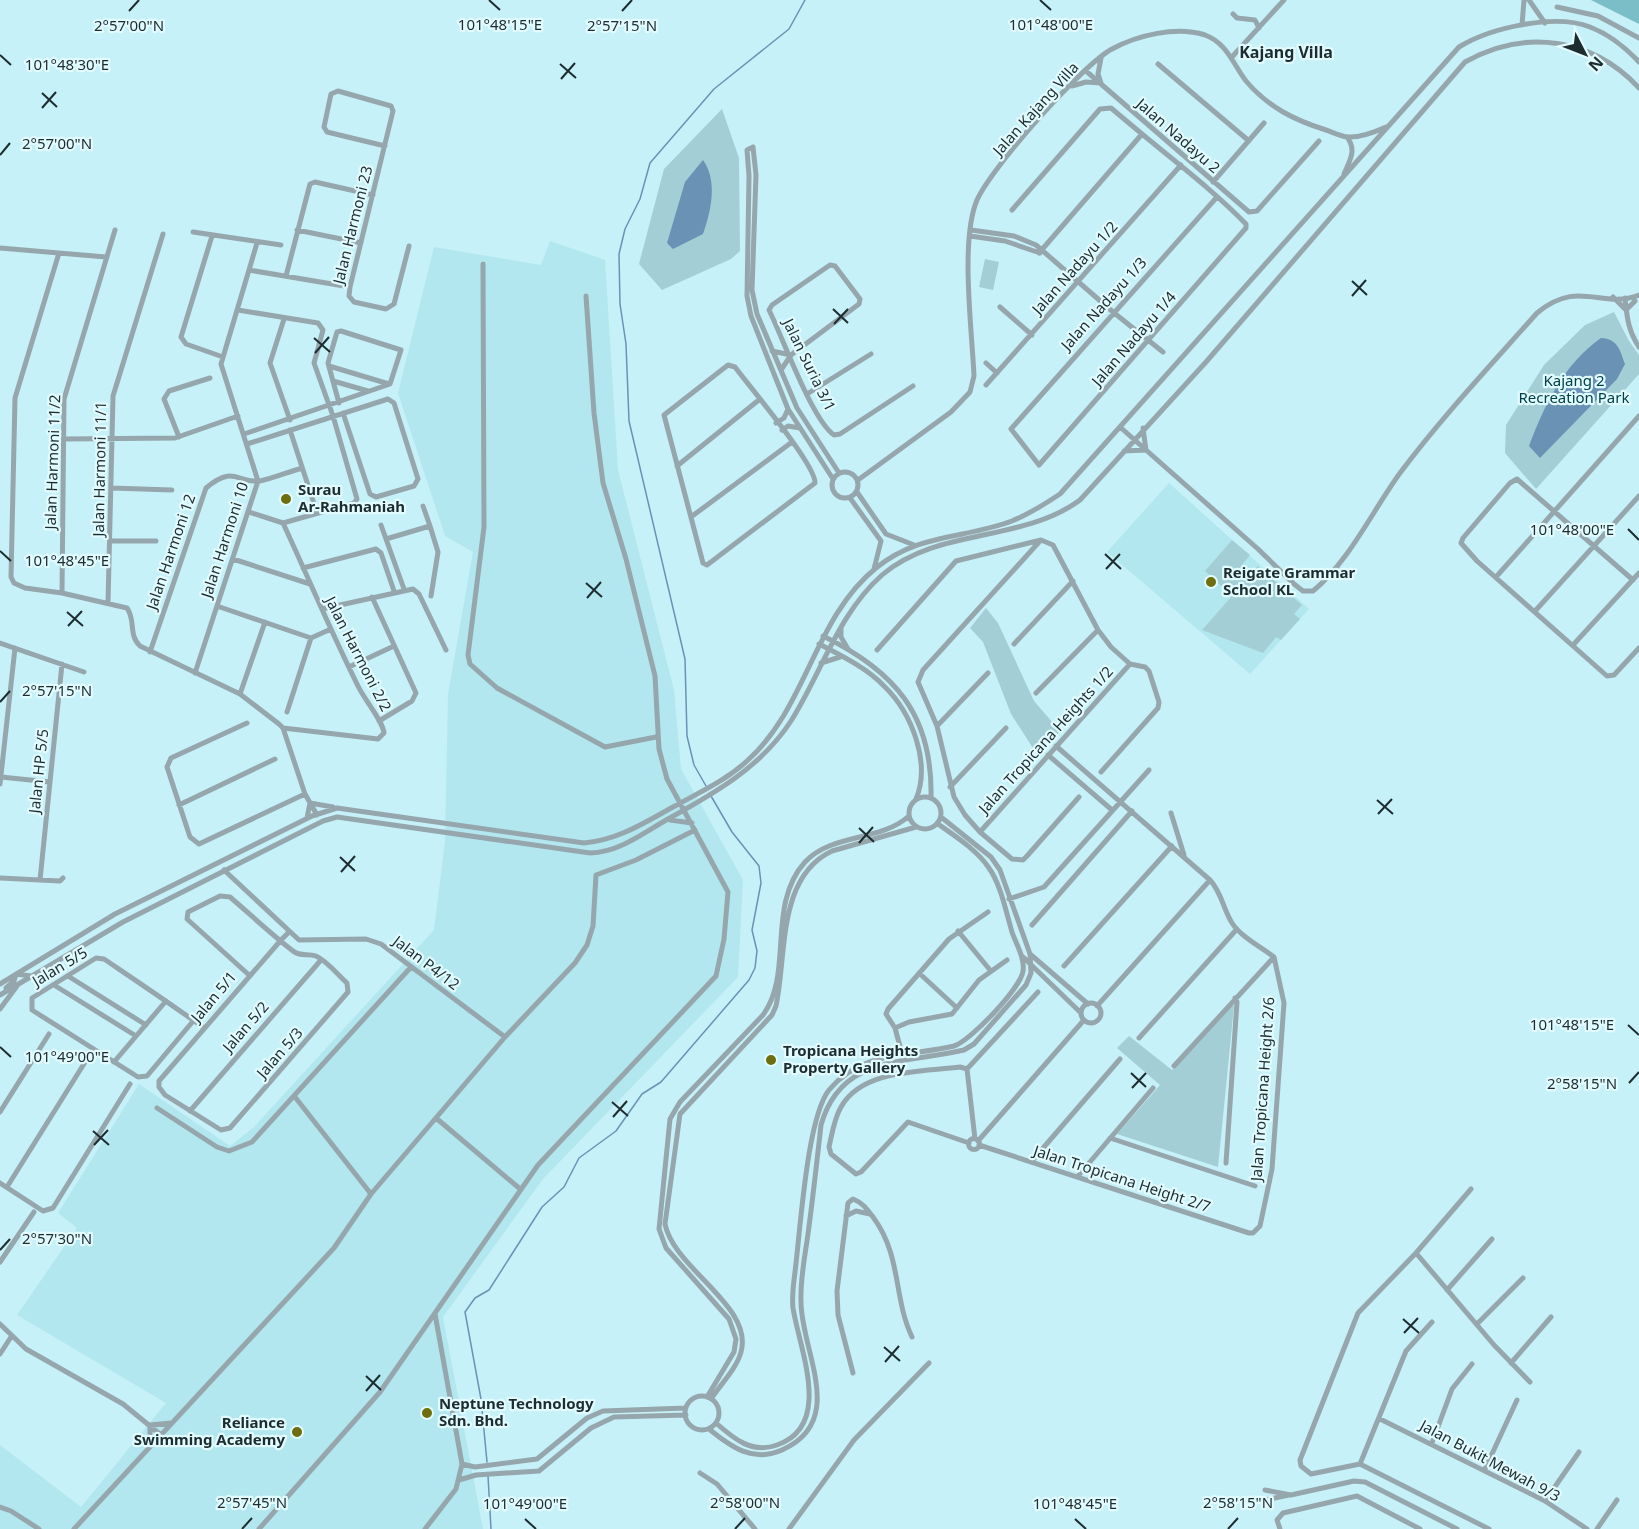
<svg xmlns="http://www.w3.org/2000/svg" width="1639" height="1529" font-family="'Noto Sans',sans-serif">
	<rect width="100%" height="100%" fill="#c6f1f8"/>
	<path fill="#b2e7ef" d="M 550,241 L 605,260 L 618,470 L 674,690 L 681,769 L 743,880 L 738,977 L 543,1179 L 443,1317 L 483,1529 L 0,1529 L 0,1445 L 81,1507 L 166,1403 L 17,1315 L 77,1228 L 58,1213 L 139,1084 L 230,1146 L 254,1127 L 434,930 L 445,841 L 448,694 L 473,552 L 445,536 L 398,393 L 434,247 L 541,265 Z
		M 1169,483 L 1309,609 L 1250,674 L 1107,552 Z"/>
	<path fill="#a4ced5" d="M 722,109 L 739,158 L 740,251 L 731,259 L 662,290 L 639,264 L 664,169 Z
		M 985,259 L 999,262 L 993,290 L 979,287 Z
		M 1614,312 L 1629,341 L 1639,355 L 1639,374 L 1536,489 L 1505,453 L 1506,425 L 1544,365 L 1585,325 Z
		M 1232,540 L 1250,555 L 1241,566 L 1250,575 L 1258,566 L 1302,605 L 1294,614 L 1300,619 L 1281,640 L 1276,637 L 1263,653 L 1202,630 L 1232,596 L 1205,571 Z
		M 986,608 L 998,623 L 1034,701 L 1060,731 L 1038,756 L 1011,714 L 983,642 L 970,628 Z
		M 1231,1005 L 1234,1006 L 1218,1167 L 1117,1134 L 1160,1085 L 1117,1048 L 1129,1036 L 1172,1070 Z"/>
	<path fill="#7bbec8" d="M 1591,0 L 1639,0 L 1639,24 Z"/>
	<path fill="#6a92b5" d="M 703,160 C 718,181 711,211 703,234 L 673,249 L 667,243 L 685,182 Z
		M 1601,338 C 1618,339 1620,350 1625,364 L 1617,379 L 1540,458 L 1529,446 C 1545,404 1564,364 1601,338 Z"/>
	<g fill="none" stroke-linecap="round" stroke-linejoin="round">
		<path stroke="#6a92b5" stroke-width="1.5" d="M 706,786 L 694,765 L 687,736 L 685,659 L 629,421 L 626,344 L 620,304 L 619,254 L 625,229 L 640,199 L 650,163 L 714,89 L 789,29 L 805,0
			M 487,1462 L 481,1399 L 465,1312 L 475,1298 L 489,1290 L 542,1207 L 564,1187 L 579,1158 L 616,1131 L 642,1094 L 661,1082 L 749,980 L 755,968 L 757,951 L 752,930 L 761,883 L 759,866 L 732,832 L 711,796
			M 488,1476 L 491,1529"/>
		<path stroke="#96a6ad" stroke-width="5" d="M 1529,0 L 1545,23
			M 1557,7 L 1598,16 L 1639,38
			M 1233,14 L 1237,18 L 1255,20 L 1259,28
			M 1522,25 L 1524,0
			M 1231,58 L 1284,0
			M 1158,64 L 1249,141
			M 1086,71 L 1249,212 L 1257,211 L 1319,141
			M 1072,86 L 1086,82 L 1101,83 L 1098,74 L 1101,58
			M 1142,134 C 1177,163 1214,191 1246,224 L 1246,228 L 1039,465 L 1011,429 L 1217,197
			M 385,146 L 327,132 L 324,127 L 331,94 L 338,91 L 391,106 L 393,111 L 350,287 L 349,296 L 354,302 L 386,309 L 394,304 L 409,246
			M 753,147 L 747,150 L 749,176 L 747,296 L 751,316 L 788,409 L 833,479
			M 753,147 L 756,175 L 752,290 L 757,314 L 797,408 L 839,473
			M 1344,174 C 1350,160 1357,150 1347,137
			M 1213,182 L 1264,123
			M 1012,210 L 1100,109 L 1111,108 L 1142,134 L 1039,253
			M 297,230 L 361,243
			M 971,230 L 1014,236 L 1036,245 L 1113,312 L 1163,352
			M 193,232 L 281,245
			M 212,236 L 181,337 L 186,344 L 223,357
			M 970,236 L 1005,241 L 1040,253
			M 0,248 L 106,257
			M 59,253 L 15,398 L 11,577 L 14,583 L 25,588 L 62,593 L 127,608 C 136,620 128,635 140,646 L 240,694 L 279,724 L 283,728 L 305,794 L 317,815
			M 483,264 L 484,527 L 468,655 L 470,664 L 497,688 L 605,747 L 656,737
			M 249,270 L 350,287
			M 286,276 L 310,184 L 315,182 L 373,195
			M 1613,297 L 1626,310 L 1635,301
			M 1625,298 C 1627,317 1628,331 1639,347
			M 1000,307 L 1032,335
			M 238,310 L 318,323 L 323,330 L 314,363 L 333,416 L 357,499 L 354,503 L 283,523
			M 284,319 L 270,363 L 290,420
			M 772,351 L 791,355
			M 986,363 L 997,373
			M 728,365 L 735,367 C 749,386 816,465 815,483 L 707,565 L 703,563 L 664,415 Z
			M 329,366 L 389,384
			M 781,370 L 791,355 L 859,304 L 860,299 L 835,266 L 830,265 L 772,305 L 769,310 C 783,338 812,420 834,435 L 840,434 L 913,386
			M 333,381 L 368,391
			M 986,385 L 1181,165
			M 807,394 L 871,354
			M 776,423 L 784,418 L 788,409
			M 1120,427 L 1258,549 L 1294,584 L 1303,591 L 1313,591 C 1348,563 1373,510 1400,473 C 1442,417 1490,366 1537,313 C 1579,278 1601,310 1639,295
			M 1143,428 L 1146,450
			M 290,430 L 317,513
			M 782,430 L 788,426 L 800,428
			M 244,434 L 390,384 L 401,350 L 341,331 L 337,332 L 328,363 L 339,403
			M 179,437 L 164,399 L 169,391 L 210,378
			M 64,439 L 175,438 L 238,416
			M 247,444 L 388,399 L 394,403 L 418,479 L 414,486 L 376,497 L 370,494 L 343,413
			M 1124,451 L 1146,450
			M 677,466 L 760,399
			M832 485a13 13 0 1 1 26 0a13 13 0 1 1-26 0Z
			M 858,480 L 951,412 L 970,392 L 974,376 C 972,330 960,240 977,200 C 991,168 1082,65 1112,49 C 1138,35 1176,26 1205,35 C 1227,43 1233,64 1246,81 C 1268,107 1294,120 1326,130 C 1332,132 1340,136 1347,137 C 1360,138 1375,132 1386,127
			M 111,488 L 172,490
			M 857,492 L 886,534 L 914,545
			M 850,498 L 881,541 L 874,569
			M 423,506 L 430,526
			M 249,512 L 283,523
			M 691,517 L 792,442
			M 283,523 C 308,577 331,632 358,686 C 364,699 383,721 384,733 L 378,739 L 283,728
			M 381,525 L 386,539
			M 110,541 L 156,541
			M 1040,541 L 923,670 L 918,682 L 937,726 L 954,797 L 965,815 L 980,832 L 1012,859 L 1023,860 L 1027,856 L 1079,797
			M 233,559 L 310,584
			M 303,568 L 376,549 L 381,553 L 394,591
			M 1496,577 L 1639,416
			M 1633,580 L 1517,479 L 1510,483 L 1463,538 L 1461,543 L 1477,561 L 1607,676 L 1614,675 L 1639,648
			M 404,589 L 386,539 L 430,526 L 438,552 L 431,596
			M 62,593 L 64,399 L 115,230
			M 372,597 L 416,693 L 412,701 L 379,721
			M 108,603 L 113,396 L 163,234
			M 217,606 L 311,638 L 331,629
			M 322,609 L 413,589 L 419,594 L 446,650
			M 1536,610 L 1639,496
			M 841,627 L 841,637 L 848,649
			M 823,636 C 895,671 933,715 931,798
			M 0,643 L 84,672
			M 819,644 C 840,655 867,668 884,686 C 912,713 931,763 916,799
			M 1014,644 L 1073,581
			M 1573,645 L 1639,573
			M 877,650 L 956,561 L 1041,540 L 1053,545 L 1098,630 L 1111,647 L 1130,664 L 1145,667 L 1149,671 L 1159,702 L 1158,708 L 1101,772
			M 150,652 L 206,488 C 235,464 237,484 260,481 C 274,478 288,472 302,468
			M 821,663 L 840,657
			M 349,667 L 394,646
			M 195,673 L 258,481 L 221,364 L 257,243
			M 1036,693 L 1098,630
			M 240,694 L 265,622
			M 287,712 L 311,638
			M 247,723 L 171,758 L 167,767 L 190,837 L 199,844 L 305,794
			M 937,726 L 988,673
			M 1048,755 L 1112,810
			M 1,777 L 50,782
			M 0,784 L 15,648
			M 950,787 L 1006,728
			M909 813a16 16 0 1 1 32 0a16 16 0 1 1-32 0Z
			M 179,805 L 275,759
			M 1171,813 L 1184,855
			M 307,818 L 310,803 L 333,807
			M 670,820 L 692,823
			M 980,832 L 1130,664
			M 224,870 L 299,940 L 366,939 L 381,944 L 505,1037
			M 0,878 L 60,881 L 63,878
			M 40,880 L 62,664
			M 1009,899 L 1044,887 L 1149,770
			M 1032,925 L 1132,811
			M 958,931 L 990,970
			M 1030,954 L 1088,1004
			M 1022,956 L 1081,1013
			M 1064,966 L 1172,846
			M 919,973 L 957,1008
			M 249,975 L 187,919 L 188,912 L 220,896 L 230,897 C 251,915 271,934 293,951 C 300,957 308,953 316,956 C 327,961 338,975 347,983 L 348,992 L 230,1128 L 221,1130 L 165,1095 L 159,1087 L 159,1081 L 281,940 L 289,932
			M 68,976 L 146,1025
			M 0,984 L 115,914 L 312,816 L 337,808 L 584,843 C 619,840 645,822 675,806 C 700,792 727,780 748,760 C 807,707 814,618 876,568 C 919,533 964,539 1012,521 C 1029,514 1045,504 1060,494 L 1459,47 C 1490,28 1554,13 1590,27 C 1608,34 1626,48 1639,62
			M 54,985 L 136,1036
			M 6,988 L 14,981 L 16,974 L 31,976
			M 0,995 L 123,922 L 323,821 L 337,817 L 590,853 C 620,852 643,833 668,819 C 715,793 761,767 791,721 C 822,672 838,614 882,575 C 938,527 1022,543 1080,500 L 1206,362 L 1465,62 C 1525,28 1593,38 1639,88
			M1081 1013a10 10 0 1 1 20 0a10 10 0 1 1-20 0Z
			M 1097,1006 L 1210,880
			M 0,1009 L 17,986
			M 194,1020 L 147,1076 L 138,1077 L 32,1010 L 32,998 L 96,958 L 104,959 C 138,982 171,1004 204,1028
			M 895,1028 L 909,1022 L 952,1014 L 979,980 L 1007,960
			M 1139,1038 L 1237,929
			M 902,1054 L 895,1028 L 886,1014 L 888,1009 L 949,939 L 988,912
			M 114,1062 L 166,1001
			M 1174,1066 L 1274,957
			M 967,1069 L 1038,992
			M 295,1097 L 371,1194
			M 157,1108 L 217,1147 L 229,1151 L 252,1142 L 411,967
			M 190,1111 L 321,960
			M 0,1112 L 49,1034
			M 436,1118 L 519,1188
			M 1110,1138 L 1255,1186
			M968.5 1144a5.5 5.5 0 1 1 11 0a5.5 5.5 0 1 1-11 0Z
			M 978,1141 L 1084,1020
			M 969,1143 L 908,1122 L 861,1172 L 856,1174 L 831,1154 L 829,1147 C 832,1134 834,1119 841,1107 C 862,1069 922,1072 960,1067 L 967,1069 L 975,1139
			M 979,1145 L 1249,1233 L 1253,1233 L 1260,1226 L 1272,1169 L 1284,1003 L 1274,957 C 1261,947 1241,937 1232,923 C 1223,909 1222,893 1210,880 L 1056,746
			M 1031,1162 L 1120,1059
			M 1226,1163 L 1237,1002 L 1235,998
			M 1078,1176 L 1153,1088
			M 0,1183 L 43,1211 L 53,1208 L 130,1084
			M 7,1187 L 87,1059
			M 1471,1189 L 1416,1253 L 1358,1313 L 1300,1460 L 1301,1466 L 1311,1474 L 1360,1464 L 1489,1529
			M 846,1216 L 856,1211 L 870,1214
			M 1416,1253 L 1494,1345 L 1530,1382
			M 0,1262 L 34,1212
			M 1447,1290 L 1492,1239
			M 0,1324 L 26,1349 L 123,1404 L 161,1435
			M 1477,1324 L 1523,1278
			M 0,1354 L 11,1337
			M 1511,1363 L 1551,1317
			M 853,1373 L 838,1315 L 837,1291 L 848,1203 L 853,1199 C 863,1203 867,1209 873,1217 C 902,1256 893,1297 912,1337
			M685 1413a17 17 0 1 1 34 0a17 17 0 1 1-34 0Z
			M 707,1397 L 734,1352 L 736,1339 L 729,1319 L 666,1248 L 659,1229 L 670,1119 L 680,1102 L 763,1015 C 794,973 766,905 805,862 C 832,833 880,842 909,816
			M 711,1399 C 720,1385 737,1368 741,1352 C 754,1306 674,1269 665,1224 L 680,1114 L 772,1015 L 776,1006 C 787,954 777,877 832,851 L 916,827
			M 1380,1419 L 1545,1501 L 1587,1529
			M 716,1423 C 734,1439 752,1454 777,1445 C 834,1426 799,1348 793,1308 C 792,1299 793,1289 794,1280 C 800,1238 806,1119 829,1090 C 862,1050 909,1057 954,1046 C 970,1041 1021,988 1023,971 C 1025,958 1016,944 1012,932 C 1006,912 1001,885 989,868 C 977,850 955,836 938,824
			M 709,1429 C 731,1447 753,1463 782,1450 C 848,1421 801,1351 801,1302 C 800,1279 805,1256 808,1234 C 813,1197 817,1161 821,1125 C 841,1054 906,1064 964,1050 L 974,1044 L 1026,985 L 1031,973 L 1030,954 L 1000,870 L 991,857 L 941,817
			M 1432,1443 L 1452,1389 L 1472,1364
			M 150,1446 L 150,1425 L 171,1423
			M 462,1464 L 475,1467 L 537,1459 L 587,1418 L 603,1411 L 686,1408
			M 1360,1464 L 1406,1351 L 1432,1322
			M 1485,1469 L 1517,1400
			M 700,1473 L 717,1484 L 755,1529
			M 459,1480 L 476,1475 L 539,1471 L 591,1428 L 614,1417 L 686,1415
			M 1265,1490 L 1291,1495 L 1354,1481 L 1365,1482 L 1457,1529
			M 1260,1501 L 1289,1495
			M 1545,1501 L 1579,1452
			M 0,1507 L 11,1511 L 39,1529
			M 74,1529 L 334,1248 L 371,1194 L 505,1037 L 575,963 L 587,945 L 593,926 L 596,875 L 636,860 L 695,830
			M 259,1529 L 380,1392 L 538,1165 L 716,976 L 724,939 L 728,892 L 667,779 L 659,749 L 655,676 L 626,559 L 603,483 L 594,413 L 586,296
			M 425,1529 L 456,1489 L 462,1464 L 435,1314
			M 789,1529 L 854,1440 L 929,1363
			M 1280,1529 L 1277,1520 L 1283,1513 L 1357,1496 L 1420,1529
			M 1597,1529 L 1617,1500"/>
	</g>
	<path fill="none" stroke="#1c2c2f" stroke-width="2" d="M 489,0 L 500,10M 1040,0 L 1051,10M 129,11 L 139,0M 622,11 L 632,0M 0,55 L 11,65M 560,64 L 576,78M 561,79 L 575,63M 42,93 L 57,107M 42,108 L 56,92M 0,155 L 10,143M 1352,281 L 1367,295M 1352,296 L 1366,280M 833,309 L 848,323M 834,324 L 848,309M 314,338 L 330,352M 315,353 L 329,337M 1628,529 L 1639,540M 0,551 L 11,561M 1105,554 L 1121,569M 1106,569 L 1120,554M 586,583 L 602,597M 587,598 L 601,582M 67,612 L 83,626M 68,626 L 82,611M 0,702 L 10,691M 1377,800 L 1393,814M 1378,814 L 1392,799M 859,828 L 874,842M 859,843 L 873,827M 340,857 L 355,871M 341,872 L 355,856M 1628,1025 L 1639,1035M 0,1047 L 11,1057M 1131,1073 L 1146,1087M 1629,1083 L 1639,1072M 1132,1088 L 1146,1073M 612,1102 L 628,1116M 613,1117 L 627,1101M 93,1131 L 109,1145M 94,1145 L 108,1130M 0,1250 L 10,1239M 1403,1319 L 1419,1333M 1404,1333 L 1418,1318M 884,1347 L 900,1361M 885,1362 L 899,1346M 366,1376 L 381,1390M 366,1391 L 380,1375M 525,1519 L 536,1529M 1075,1519 L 1086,1529M 242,1529 L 252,1518M 735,1529 L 745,1518M 1228,1529 L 1238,1518"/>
	<g fill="#6e6e0f" stroke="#e1fbff" stroke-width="2">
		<circle cx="286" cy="499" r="6"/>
		<circle cx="1211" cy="582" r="6"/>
		<circle cx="771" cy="1060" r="6"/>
		<circle cx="427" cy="1413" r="6"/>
		<circle cx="297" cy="1432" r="6"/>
	</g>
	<g text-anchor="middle" stroke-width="4.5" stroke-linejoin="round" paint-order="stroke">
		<g font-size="15" fill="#1c2c2f" stroke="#e1fbff">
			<text transform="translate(1036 109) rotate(-48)" y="5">Jalan Kajang Villa</text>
			<text transform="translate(1178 136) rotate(41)" y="5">Jalan Nadayu 2</text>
			<text transform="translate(353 225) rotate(-76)" y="5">Jalan Harmoni 23</text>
			<text transform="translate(1075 268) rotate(-48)" y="5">Jalan Nadayu 1/2</text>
			<text transform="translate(1104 304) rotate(-48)" y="5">Jalan Nadayu 1/3</text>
			<text transform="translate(1134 339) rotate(-49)" y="5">Jalan Nadayu 1/4</text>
			<text transform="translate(809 365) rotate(64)" y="5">Jalan Suria 3/1</text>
			<text transform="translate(53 462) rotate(-88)" y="5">Jalan Harmoni 11/2</text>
			<text transform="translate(100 469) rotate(-89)" y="5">Jalan Harmoni 11/1</text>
			<text transform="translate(225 540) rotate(-72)" y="5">Jalan Harmoni 10</text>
			<text transform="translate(171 552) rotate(-71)" y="5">Jalan Harmoni 12</text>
			<text transform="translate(358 654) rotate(63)" y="5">Jalan Harmoni 2/2</text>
			<text transform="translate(1046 740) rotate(-48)" y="5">Jalan Tropicana Heights 1/2</text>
			<text transform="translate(39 771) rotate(-84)" y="5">Jalan HP 5/5</text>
			<text transform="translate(426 963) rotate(37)" y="5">Jalan P4/12</text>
			<text transform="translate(60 967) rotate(-31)" y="5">Jalan 5/5</text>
			<text transform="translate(214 997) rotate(-50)" y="5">Jalan 5/1</text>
			<text transform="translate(246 1027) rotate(-49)" y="5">Jalan 5/2</text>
			<text transform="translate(280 1053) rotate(-49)" y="5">Jalan 5/3</text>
			<text transform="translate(1263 1089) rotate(-86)" y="5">Jalan Tropicana Height 2/6</text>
			<text transform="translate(1122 1179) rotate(18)" y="5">Jalan Tropicana Height 2/7</text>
			<text transform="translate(1490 1461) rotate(28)" y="5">Jalan Bukit Mewah 9/3</text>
		</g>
		<g font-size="15" fill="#004149" stroke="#e1fbff">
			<text x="1574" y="386">Kajang 2<tspan x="1574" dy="17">Recreation Park</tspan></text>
		</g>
		<g font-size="15" font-weight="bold" fill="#1c2c2f" stroke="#e1fbff" text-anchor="start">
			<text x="298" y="495">Surau<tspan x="298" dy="17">Ar-Rahmaniah</tspan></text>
			<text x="1223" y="578">Reigate Grammar<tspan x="1223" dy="17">School KL</tspan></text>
			<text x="783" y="1056">Tropicana Heights<tspan x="783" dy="17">Property Gallery</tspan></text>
			<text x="439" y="1409">Neptune Technology<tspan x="439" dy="17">Sdn. Bhd.</tspan></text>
			<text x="285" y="1428" text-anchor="end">Reliance<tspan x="285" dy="17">Swimming Academy</tspan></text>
		</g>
		<g font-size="16" font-weight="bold" fill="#1c2c2f" stroke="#e1fbff">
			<text x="1286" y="58">Kajang Villa</text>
		</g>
	</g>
	<g font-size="15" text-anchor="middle" fill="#1c2c2f" stroke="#e1fbff" stroke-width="4.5" stroke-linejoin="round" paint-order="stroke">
		<text x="500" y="30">101°48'15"E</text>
		<text x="1051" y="30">101°48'00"E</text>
		<text x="129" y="31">2°57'00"N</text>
		<text x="622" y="31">2°57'15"N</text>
		<text x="67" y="70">101°48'30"E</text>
		<text x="57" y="149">2°57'00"N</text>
		<text x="1572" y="535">101°48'00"E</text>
		<text x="67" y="566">101°48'45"E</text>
		<text x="57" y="696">2°57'15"N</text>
		<text x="1572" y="1030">101°48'15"E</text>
		<text x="67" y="1062">101°49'00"E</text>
		<text x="1582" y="1089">2°58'15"N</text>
		<text x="57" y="1244">2°57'30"N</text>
		<text x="252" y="1508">2°57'45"N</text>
		<text x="745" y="1508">2°58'00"N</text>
		<text x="1238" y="1508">2°58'15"N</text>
		<text x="525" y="1509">101°49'00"E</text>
		<text x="1075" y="1509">101°48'45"E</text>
	</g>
	<g transform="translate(1585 54) rotate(132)" stroke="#e1fbff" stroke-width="4.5" paint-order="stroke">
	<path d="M0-4.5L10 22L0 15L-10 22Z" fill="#1c2c2f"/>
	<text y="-9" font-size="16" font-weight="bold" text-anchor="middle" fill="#1c2c2f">N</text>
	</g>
</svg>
